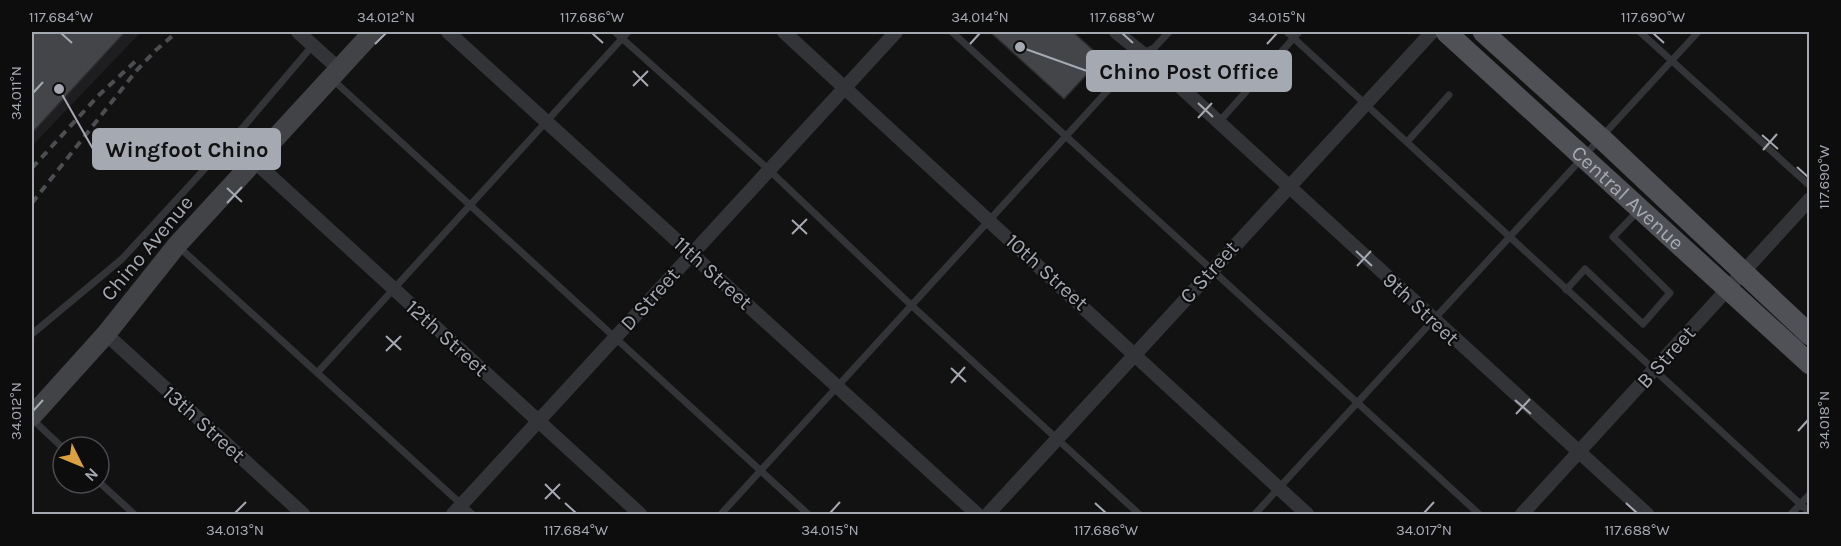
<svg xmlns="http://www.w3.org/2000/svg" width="1841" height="546" font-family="Karla,sans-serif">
	<rect width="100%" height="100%" fill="#121213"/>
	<path fill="#1e1e20" d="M 32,32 L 141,32 L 32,146 Z"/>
	<path fill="#444548" stroke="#2c2c2f" stroke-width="1.5" d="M 32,32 L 125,32 L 32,133 Z
		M 990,32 L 1073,32 L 1102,58 L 1064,99 Z"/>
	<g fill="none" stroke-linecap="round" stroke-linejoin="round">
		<path stroke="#333437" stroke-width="7" d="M 615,32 L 768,169 L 911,305 L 1139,514
			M 952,32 L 1479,514
			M 1287,32 L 1810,513
			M 1640,32 L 1810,186
			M 332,79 L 808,514
			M 1219,122 L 1299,32
			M 1407,142 L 1449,95
			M 179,247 L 472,514
			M 1566,290 L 1585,269 L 1643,324 L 1670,293 L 1613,237 L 1638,211
			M 32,334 L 122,259 L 245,125 L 313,45
			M 317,373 L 628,32
			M 32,419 L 63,448
			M 99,482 L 134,514
			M 721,514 L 1141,54 L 1154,48 L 1169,32
			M 1255,514 L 1698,32
			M 1791,514 L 1810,494"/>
		<path stroke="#333437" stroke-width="14" d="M 298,32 L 339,69
			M 448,32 L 977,514
			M 784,32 L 1307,514
			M 1116,32 L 1152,61 L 1647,514
			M 254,161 L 640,514
			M 106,334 L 303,514
			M 453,514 L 896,32
			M 988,514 L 1432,32
			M 1522,514 L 1810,199"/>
		<path stroke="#414347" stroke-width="20" d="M 32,416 L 106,334 L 177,245 L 373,32"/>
		<g stroke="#4f5156" stroke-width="21">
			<path id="s1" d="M 1446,32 L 1810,364"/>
			<path d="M 1483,32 L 1601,138 L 1810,335"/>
		</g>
		<path stroke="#4c4e52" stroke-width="4" stroke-dasharray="8 6" stroke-linecap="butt" d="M 32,168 L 98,96 L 139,58
			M 32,203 L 137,70 L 156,50 L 177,32"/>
	</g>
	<path fill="none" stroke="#a5a9b2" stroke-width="2" d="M 61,33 L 72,43M 592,33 L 603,43M 1122,33 L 1133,43M 1653,33 L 1664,43M 375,44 L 386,33M 970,44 L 980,33M 1267,44 L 1277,33M 633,71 L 648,86M 633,86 L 648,71M 33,93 L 43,82M 1198,103 L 1213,117M 1198,118 L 1212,103M 1762,135 L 1778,149M 1763,150 L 1777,134M 1797,167 L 1808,177M 227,188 L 242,202M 227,203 L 242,187M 792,220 L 807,234M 792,234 L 807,219M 1356,251 L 1372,266M 1357,266 L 1371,251M 386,336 L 401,350M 386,351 L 401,336M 951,368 L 966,382M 951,383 L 965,367M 1515,400 L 1531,414M 33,411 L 43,400M 1516,414 L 1530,399M 1798,431 L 1808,420M 545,484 L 560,499M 545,499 L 560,484M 565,503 L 576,513M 1095,503 L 1106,513M 1626,503 L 1637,513M 235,513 L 246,502M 830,513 L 840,502M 1424,513 L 1434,502"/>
	<g text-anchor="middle" stroke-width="4.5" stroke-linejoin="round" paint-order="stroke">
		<g font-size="21" fill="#a5a9b2" stroke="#0d0d0e">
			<text dy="7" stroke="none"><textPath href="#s1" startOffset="246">Central Avenue</textPath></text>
			<text transform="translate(147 248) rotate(-50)" y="7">Chino Avenue</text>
			<text transform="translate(1047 272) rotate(42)" y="7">10th Street</text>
			<text transform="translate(1209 272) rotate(-48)" y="7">C Street</text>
			<text transform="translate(713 273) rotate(42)" y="7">11th Street</text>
			<text transform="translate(650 299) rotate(-48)" y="7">D Street</text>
			<text transform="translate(1421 309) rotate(43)" y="7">9th Street</text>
			<text transform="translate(447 338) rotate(42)" y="7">12th Street</text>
			<text transform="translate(1666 357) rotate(-48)" y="7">B Street</text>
			<text transform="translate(204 424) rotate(42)" y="7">13th Street</text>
		</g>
	</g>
	<path fill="none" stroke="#a5a9b2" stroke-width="2" d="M1020 47L1087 71M59 89L93 149"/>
	<g fill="#a5a9b2" stroke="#0d0d0e" stroke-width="2">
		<circle cx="1020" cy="47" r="6"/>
		<circle cx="59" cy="89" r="6"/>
	</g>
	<g fill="#a5a9b2" stroke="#a5a9b2" stroke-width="2">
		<rect x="1087" y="51" width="204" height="40" rx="6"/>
		<rect x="93" y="129" width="187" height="40" rx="6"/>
	</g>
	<g font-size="22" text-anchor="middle" font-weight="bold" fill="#111">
		<text x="1189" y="79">Chino Post Office</text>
		<text x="187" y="157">Wingfoot Chino</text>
	</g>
	<rect width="1841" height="546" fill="none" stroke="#0d0d0e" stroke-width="66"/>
	<g transform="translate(81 465) rotate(133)"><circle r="28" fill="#0d0d0e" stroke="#4a4b50" stroke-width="1.5"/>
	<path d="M0-4.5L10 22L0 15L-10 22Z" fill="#dca040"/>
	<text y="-9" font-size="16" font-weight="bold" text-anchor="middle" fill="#a5a9b2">N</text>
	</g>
	<rect x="33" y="33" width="1775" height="480" fill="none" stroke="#a5a9b2" stroke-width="2"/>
	<g font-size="15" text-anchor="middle" fill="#a5a9b2">
		<text x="61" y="22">117.684°W</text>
		<text x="386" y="22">34.012°N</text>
		<text x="592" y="22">117.686°W</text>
		<text x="980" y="22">34.014°N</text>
		<text x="1122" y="22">117.688°W</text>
		<text x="1277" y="22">34.015°N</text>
		<text x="1653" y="22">117.690°W</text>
		<text transform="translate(16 93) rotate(-90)" y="5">34.011°N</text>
		<text transform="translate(1824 177) rotate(-90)" y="5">117.690°W</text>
		<text transform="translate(16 411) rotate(-90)" y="5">34.012°N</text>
		<text transform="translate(1824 420) rotate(-90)" y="5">34.018°N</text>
		<text x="235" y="535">34.013°N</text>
		<text x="576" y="535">117.684°W</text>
		<text x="830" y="535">34.015°N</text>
		<text x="1106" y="535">117.686°W</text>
		<text x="1424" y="535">34.017°N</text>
		<text x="1637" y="535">117.688°W</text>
	</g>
</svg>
